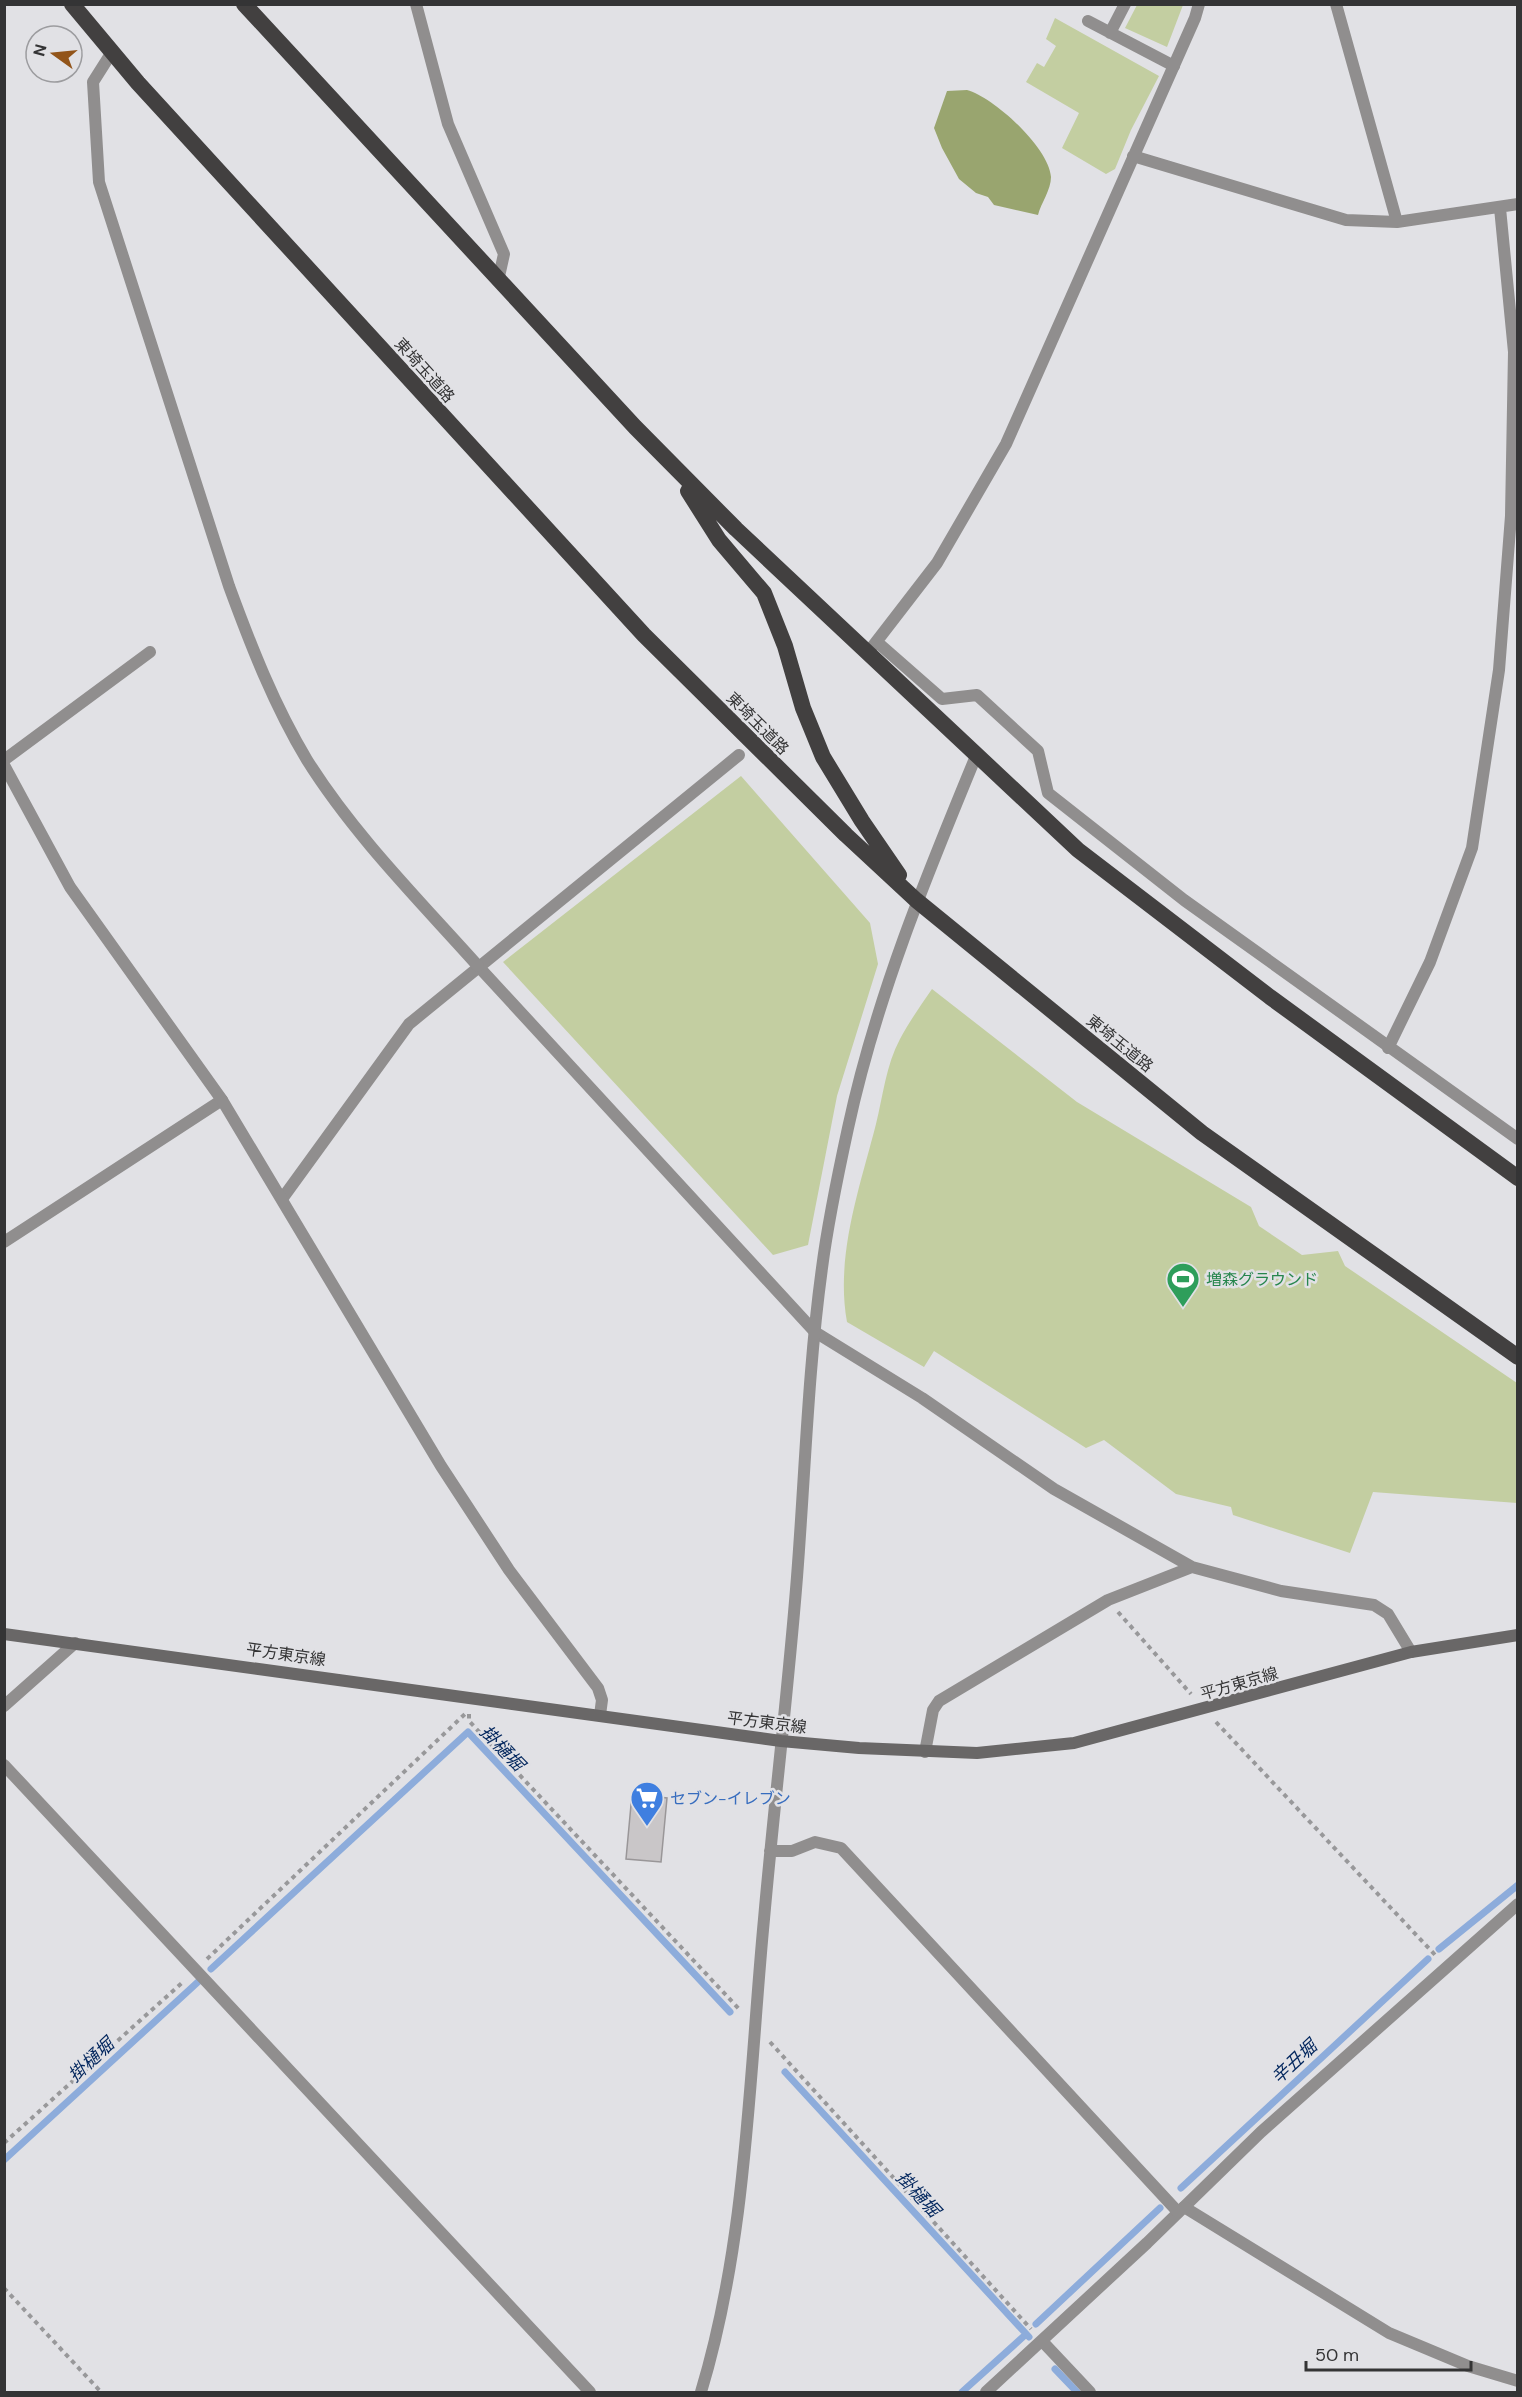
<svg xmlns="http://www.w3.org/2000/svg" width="1522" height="2397" font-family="'DM Sans','Noto Sans JP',sans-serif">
	<rect width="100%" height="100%" fill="#e1e1e5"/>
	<path fill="#c3cea1" d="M 1137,5 L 1183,5 L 1167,47 L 1125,28 Z
		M 1055,18 L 1159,76 L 1131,130 L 1115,169 L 1106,174 L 1062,148 L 1079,113 L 1026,82 L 1037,63 L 1044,67 L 1056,46 L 1046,39 Z
		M 741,776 L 870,923 L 878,964 L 837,1096 L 808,1245 L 773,1255 L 503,962 Z
		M 932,989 L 1077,1102 L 1251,1207 L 1259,1226 L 1302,1255 L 1338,1251 L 1345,1266 L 1517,1383 L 1517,1503 L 1373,1492 L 1350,1553 L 1233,1515 L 1231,1507 L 1176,1494 L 1104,1440 L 1086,1448 L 934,1351 L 924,1367 L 847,1322 C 835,1256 860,1187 876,1124 C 883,1096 886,1065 900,1039 C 909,1022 921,1005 932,989 Z"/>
	<path fill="#99a56f" d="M 967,90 C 993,97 1049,147 1051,177 C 1051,190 1041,203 1038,215 L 994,205 L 988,197 L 976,193 L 959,179 L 942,148 L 934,128 L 947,91 Z
		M 1517,453 L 1517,662 L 1516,661 Z"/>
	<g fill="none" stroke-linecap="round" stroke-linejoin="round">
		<path stroke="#8dacdb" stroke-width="7" d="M 1439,1949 L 1518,1885
			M 211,1969 L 468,1732 L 730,2012
			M 785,2072 L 1029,2337
			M 4,2160 L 199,1981
			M 1181,2188 L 1428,1959
			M 1036,2324 L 1160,2208
			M 1055,2369 L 1077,2392
			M 962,2392 L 1024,2336"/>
	</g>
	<path fill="#c9c6c8" stroke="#999698" stroke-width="1.5" d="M 632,1794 L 667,1798 L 661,1862 L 626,1859 Z"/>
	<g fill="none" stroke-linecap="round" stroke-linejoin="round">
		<path stroke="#98989a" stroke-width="4" stroke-dasharray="4.5 4.5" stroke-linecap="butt" d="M 1118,1612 L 1191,1694
			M 469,1714 L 469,1721 L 740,2010
			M 1216,1722 L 1437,1957
			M 207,1959 L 465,1714
			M 770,2042 L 1031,2329
			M 4,2143 L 184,1981
			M 4,2288 L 101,2392"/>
		<path stroke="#908e8e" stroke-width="12" d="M 1088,21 L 1174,66
			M 1110,33 L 1125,4"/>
		<path stroke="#908e8e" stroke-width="12" d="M 416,4 L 448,124 L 504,254 L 498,281
			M 1336,4 L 1397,222
			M 1133,156 L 1346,220 L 1397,222 L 1518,204
			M 877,642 L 942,699 L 977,695 L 1038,751 L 1048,793 L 1184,900 L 1518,1139
			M 873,646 L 937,563 L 1006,444 L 1195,18 L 1199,4
			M 4,760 L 150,652
			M 478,966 L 815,1332 L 922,1398 L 1054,1489 L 1192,1567
			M 1388,1048 L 1430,962 L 1472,848 L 1499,670 L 1511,516 L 1514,352 L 1500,208
			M 282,1199 L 409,1024 L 739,755
			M 4,1242 L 222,1100
			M 4,1706 L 75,1643
			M 925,1752 L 933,1710 L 939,1701 L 1108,1600 L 1192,1567 L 1281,1591 L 1374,1605 L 1388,1614 L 1411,1652
			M 4,1765 L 590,2392
			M 1042,2341 L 1090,2392
			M 986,2392 L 1147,2243 L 1261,2132 L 1518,1904"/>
		<path stroke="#908e8e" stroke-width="12" d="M 112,52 L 93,82 L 99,182 L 229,586 C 251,646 274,705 307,760 C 354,835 419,900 478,966
			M 4,765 L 70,887 L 222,1100 L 441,1466 L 509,1570 L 598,1688 L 602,1700 L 600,1715
			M 770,1851 L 792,1851 L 815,1842 L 841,1848 L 1178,2212
			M 1184,2207 L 1389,2333 L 1468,2366 L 1518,2381
			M 701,2392 C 747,2240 749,2077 764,1919 C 774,1805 788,1692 797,1577 C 805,1474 808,1370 822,1268 C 828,1221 838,1174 848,1128 C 876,998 926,877 976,756"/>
		<path stroke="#696767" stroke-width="12" d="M 4,1634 L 781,1741 L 859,1748 L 977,1753 L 1074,1743 L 1411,1652 L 1518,1635"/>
		<path stroke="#424040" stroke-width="16" d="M 72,4 L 138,83 L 644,635 L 846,835 L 916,900 L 1202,1133 L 1518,1357
			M 244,4 L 635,427 L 736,529 L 1078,850 L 1270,997 L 1518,1178
			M 688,491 L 719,540 L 764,593 L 785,646 L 803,708 L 823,757 L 862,821 L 899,875"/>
	</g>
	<defs>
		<symbol id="stadium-pin" viewBox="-11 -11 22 30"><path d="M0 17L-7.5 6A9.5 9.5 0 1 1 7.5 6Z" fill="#2e9e5b" stroke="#e1e1e5"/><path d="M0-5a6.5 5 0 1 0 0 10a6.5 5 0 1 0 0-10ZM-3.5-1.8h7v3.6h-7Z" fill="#fff"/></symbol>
		<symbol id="supermarket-pin" viewBox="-11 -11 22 30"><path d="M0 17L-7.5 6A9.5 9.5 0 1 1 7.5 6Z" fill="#3f7fe0" stroke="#e1e1e5"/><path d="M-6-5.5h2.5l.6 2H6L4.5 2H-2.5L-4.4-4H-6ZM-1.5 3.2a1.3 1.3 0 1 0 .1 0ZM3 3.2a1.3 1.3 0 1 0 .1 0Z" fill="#fff"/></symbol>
	</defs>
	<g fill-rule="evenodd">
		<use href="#stadium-pin" x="1164" y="1260" width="38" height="52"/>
		<use href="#supermarket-pin" x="628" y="1779" width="38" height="52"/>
	</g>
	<g text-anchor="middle" stroke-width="5" stroke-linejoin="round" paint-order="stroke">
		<g font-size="16" fill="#343435" stroke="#e1e1e5">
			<text transform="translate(425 370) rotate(48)" y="6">東埼玉道路</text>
			<text transform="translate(758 723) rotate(45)" y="6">東埼玉道路</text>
			<text transform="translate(1120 1043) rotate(39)" y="6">東埼玉道路</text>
			<text transform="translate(286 1654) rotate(8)" y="6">平方東京線</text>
			<text transform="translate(1239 1683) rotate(-16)" y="6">平方東京線</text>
			<text transform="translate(767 1722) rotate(7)" y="6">平方東京線</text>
		</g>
		<g font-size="16" fill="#27864d" stroke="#e1e1e5" text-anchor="start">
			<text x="1206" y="1285">増森グラウンド</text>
		</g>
		<g font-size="16" fill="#366cbe" stroke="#e1e1e5" text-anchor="start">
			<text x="670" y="1804">セブン-イレブン</text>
		</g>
		<g font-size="18" font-style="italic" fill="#02265d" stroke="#e1e1e5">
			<text transform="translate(502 1748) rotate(46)" y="6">掛樋堀</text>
			<text transform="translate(91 2060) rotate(-43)" y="6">掛樋堀</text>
			<text transform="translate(1294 2062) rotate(-43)" y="6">辛丑堀</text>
			<text transform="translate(918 2194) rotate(47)" y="6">掛樋堀</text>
		</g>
	</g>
	<rect width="1522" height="2397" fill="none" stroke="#343435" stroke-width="12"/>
	<g transform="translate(54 54) rotate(285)"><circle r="28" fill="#e1e1e5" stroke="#9c9c9f" stroke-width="1.5"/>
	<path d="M0-4.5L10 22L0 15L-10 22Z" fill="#925419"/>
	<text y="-9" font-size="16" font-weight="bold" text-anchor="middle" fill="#343435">N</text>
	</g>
	<path d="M1306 2361v9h165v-9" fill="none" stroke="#343435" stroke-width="3"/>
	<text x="1315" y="2361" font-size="18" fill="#343435" stroke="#e1e1e5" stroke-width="4.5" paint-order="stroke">50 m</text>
</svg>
